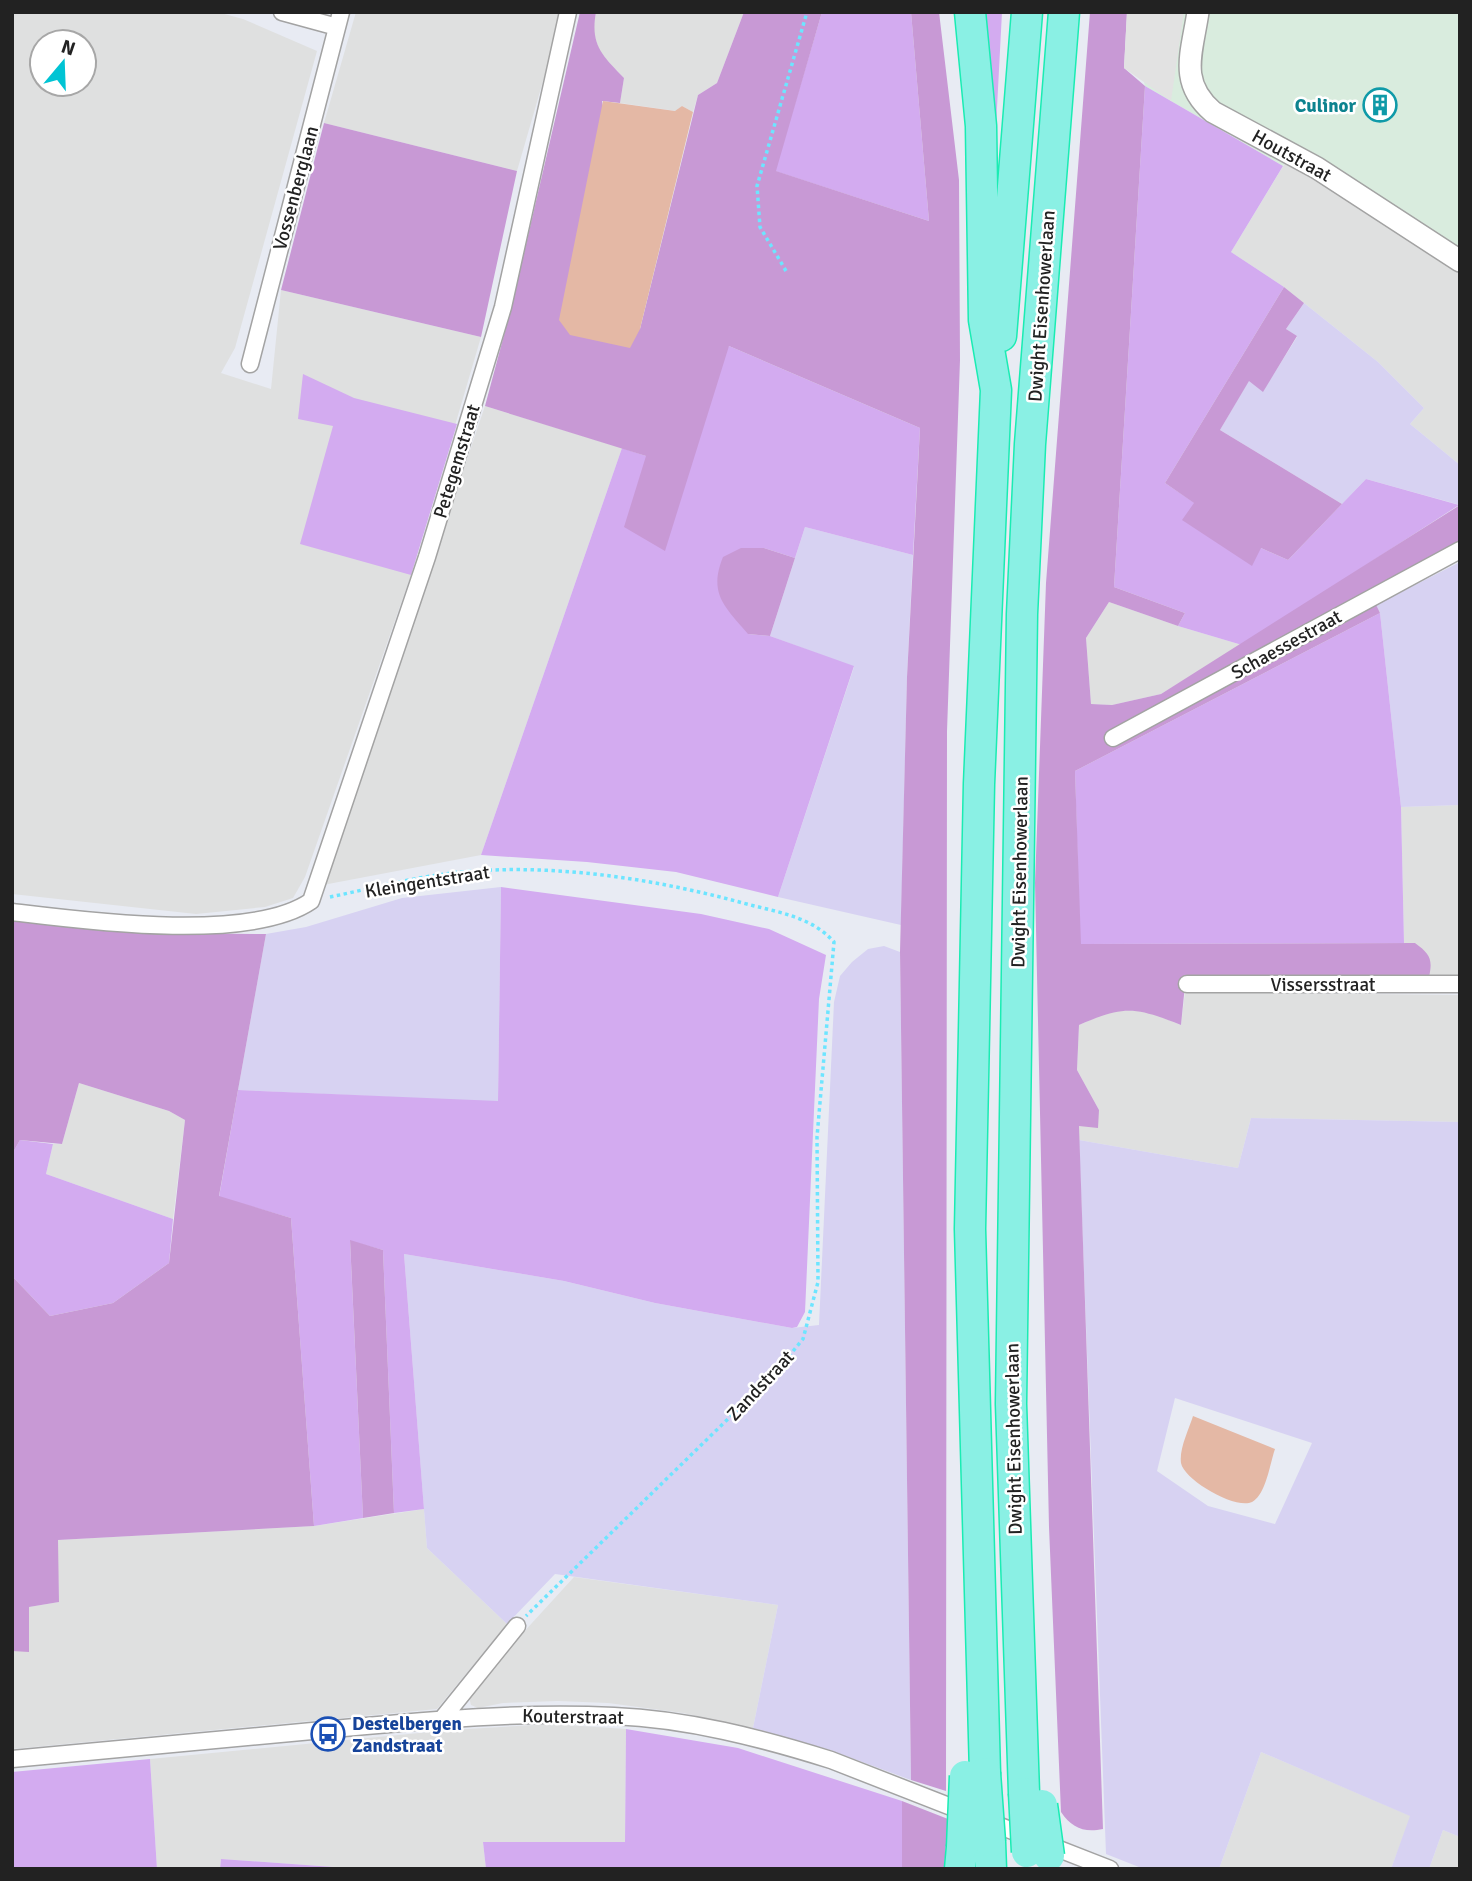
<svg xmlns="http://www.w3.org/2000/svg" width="1472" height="1881" font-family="Signika,sans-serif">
	<rect width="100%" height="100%" fill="#e8ebf3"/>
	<path fill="#dfe0e0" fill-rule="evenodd" d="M 12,12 L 217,12 L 243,19 L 317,51 L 235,348 L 221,373 L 271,389 L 281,290 L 481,337 L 411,575 L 305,877 L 293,898 L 265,907 L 196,914 L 12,894 ZM 42,42 L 84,42 L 84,84 L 42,84 Z
		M 356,12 L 563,12 L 517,171 L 324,123 Z
		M 596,12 L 744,12 L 717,83 L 698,95 L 693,112 L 682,106 L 676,111 L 620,103 L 624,78 L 600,53 L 593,31 Z
		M 1296,145 L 1385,197 L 1460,247 L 1460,465 L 1410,424 L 1424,408 L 1378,362 L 1284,287 L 1231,252 Z
		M 485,406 L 622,448 L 481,855 L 323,885 Z
		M 1109,602 L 1178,626 L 1242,645 L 1161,694 L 1112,705 L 1091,704 L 1086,638 Z
		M 1460,805 L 1460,977 L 1429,977 L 1415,943 L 1404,943 L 1401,807 Z
		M 1185,992 L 1460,995 L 1460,1122 L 1251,1118 L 1238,1168 L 1079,1140 L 1079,1125 L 1099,1110 L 1077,1070 L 1079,1025 L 1111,1011 L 1144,1010 L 1181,1025 Z
		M 79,1083 L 169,1111 L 185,1120 L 173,1219 L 46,1174 L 53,1144 L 62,1144 Z
		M 424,1509 L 427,1548 L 507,1624 L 437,1709 L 12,1749 L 12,1651 L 29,1651 L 29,1607 L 59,1602 L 57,1540 L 314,1526 Z
		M 574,1577 L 778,1605 L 753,1728 L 683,1713 L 608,1703 L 558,1701 L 503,1703 L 478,1708 L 471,1705 L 468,1693 Z
		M 552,1724 L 626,1729 L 625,1843 L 483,1842 L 486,1869 L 361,1869 L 221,1859 L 220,1869 L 157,1869 L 150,1759 L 450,1730 Z
		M 1261,1752 L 1411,1816 L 1391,1869 L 1219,1869 Z
		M 1443,1830 L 1460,1837 L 1460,1869 L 1429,1869 Z"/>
	<path fill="#d9ecde" d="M 1127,12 L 1460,12 L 1460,247 L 1322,158 L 1296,145 L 1283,166 L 1145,86 Z"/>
	<path fill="#d7d2f2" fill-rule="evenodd" d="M 1304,303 L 1378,362 L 1424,408 L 1410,424 L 1460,465 L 1460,505 L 1366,479 L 1342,504 L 1220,430 L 1249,380 L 1263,391 L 1297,337 L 1286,329 Z
		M 805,527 L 913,555 L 907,677 L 901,925 L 778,897 L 854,667 L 770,636 Z
		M 1460,562 L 1460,805 L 1401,807 L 1380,613 L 1376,605 Z
		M 501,887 L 498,1102 L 238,1090 L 266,934 L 306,927 L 402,898 Z
		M 884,946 L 900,952 L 911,1780 L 830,1750 L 753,1728 L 778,1605 L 555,1574 L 507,1624 L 427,1548 L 404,1254 L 564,1281 L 655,1303 L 792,1328 L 819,1325 L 834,1002 L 840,976 L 852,962 L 868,949 Z
		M 1251,1118 L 1460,1122 L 1460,1837 L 1443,1830 L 1429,1869 L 1391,1869 L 1410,1816 L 1261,1752 L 1219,1869 L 1144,1869 L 1106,1854 L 1079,1140 L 1238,1168 ZM 1175,1398 L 1312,1443 L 1275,1524 L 1208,1506 L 1157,1471 Z"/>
	<path fill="#d3abf0" d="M 822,12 L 911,12 L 929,221 L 775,171 Z
		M 977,12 L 1002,12 L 996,127 L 989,127 Z
		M 1145,86 L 1283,166 L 1231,252 L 1284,287 L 1165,483 L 1261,548 L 1288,560 L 1366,479 L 1459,505 L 1242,645 L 1178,626 L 1185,613 L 1114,587 Z
		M 729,346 L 920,428 L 913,555 L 805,527 L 795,558 L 764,548 L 748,634 L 770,636 L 854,666 L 778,897 L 676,872 L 587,862 L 481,855 L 622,448 L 646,456 Z
		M 303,374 L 354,398 L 457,424 L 411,575 L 300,544 L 333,426 L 298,419 Z
		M 1380,613 L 1401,807 L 1404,943 L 1080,944 L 1075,771 Z
		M 501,887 L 701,914 L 769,929 L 826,955 L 819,999 L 805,1312 L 797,1327 L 792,1328 L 655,1303 L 564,1281 L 404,1254 L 424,1509 L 394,1513 L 383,1250 L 350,1241 L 363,1518 L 314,1526 L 291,1218 L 219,1197 L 238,1090 L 498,1101 Z
		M 20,1140 L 53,1144 L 46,1174 L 173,1219 L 169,1263 L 113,1303 L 50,1316 L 12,1276 L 12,1154 Z
		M 626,1729 L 738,1748 L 902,1801 L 902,1869 L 486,1869 L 483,1842 L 625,1842 Z
		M 150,1759 L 157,1869 L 12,1869 L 12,1772 Z
		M 221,1859 L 361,1869 L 220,1869 Z"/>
	<path fill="#c899d5" d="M 580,12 L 596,12 C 590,45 602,55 624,78 L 620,103 L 602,101 L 640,329 L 698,95 L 717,83 L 744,12 L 822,12 L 776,171 L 929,221 L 911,12 L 939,12 L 959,180 L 960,360 L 947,731 L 946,1791 L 911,1780 L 900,952 L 907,677 L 920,428 L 729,346 L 665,551 L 624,527 L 646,456 L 485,406 L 511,309 Z
		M 1090,12 L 1127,12 L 1124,68 L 1145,86 L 1114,587 L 1185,613 L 1178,626 L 1109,602 L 1086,638 L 1091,704 L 1112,705 L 1161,694 L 1460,505 L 1460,541 L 1369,590 L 1380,613 L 1075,771 L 1081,944 L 1415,943 C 1430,954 1433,959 1429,977 L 1186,975 L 1181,1025 C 1135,1007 1125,1005 1079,1025 L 1077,1070 L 1099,1110 L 1098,1128 L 1079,1126 L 1103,1829 C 1084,1833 1072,1828 1061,1812 L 1049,1527 L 1035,883 L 1046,583 Z
		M 324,123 L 517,171 L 481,337 L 281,290 Z
		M 1284,287 L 1304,303 L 1286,329 L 1297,336 L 1263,392 L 1249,381 L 1220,430 L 1342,504 L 1288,560 L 1261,548 L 1252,566 L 1182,520 L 1194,503 L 1165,483 Z
		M 741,548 L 764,548 L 795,558 L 770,636 L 748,634 C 725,607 708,594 723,557 Z
		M 12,920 L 150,933 L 266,934 L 219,1196 L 291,1218 L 314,1526 L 58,1540 L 59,1602 L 29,1607 L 29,1652 L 12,1651 L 12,1276 L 50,1316 L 113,1303 L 169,1263 L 185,1120 L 169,1111 L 79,1083 L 62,1144 L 20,1140 L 12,1154 Z
		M 350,1240 L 383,1250 L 394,1513 L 363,1518 Z
		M 902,1801 L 948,1819 L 944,1869 L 902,1869 Z"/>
	<path fill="#e2e2e2" d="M 1127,12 L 1184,12 L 1171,101 L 1124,68 Z"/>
	<path fill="#e4b8a5" d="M 603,101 L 675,111 L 682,106 L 693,112 L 640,329 L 630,348 L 570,335 L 559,320 Z
		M 1193,1416 L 1275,1449 C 1270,1463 1266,1495 1252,1502 C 1236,1510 1184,1480 1181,1463 C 1179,1449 1189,1429 1193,1416 Z"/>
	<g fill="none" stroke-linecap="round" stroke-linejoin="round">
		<defs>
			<path id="minor" d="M 282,12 L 337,27
				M 250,364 L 341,12
				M 1113,738 L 1460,550
				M 12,912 C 86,921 250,943 311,901 L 427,557 L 503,307 L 568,12
				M 1187,984 L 1460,984
				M 442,1719 L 517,1626
				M 12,1759 C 116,1749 220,1739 323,1730 C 420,1721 517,1711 614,1716 C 687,1719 761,1738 831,1760 L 1110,1869"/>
			<path id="tertiary" d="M 1198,12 C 1192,53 1178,82 1213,112 L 1317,168 L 1460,261"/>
			<path id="motorway" d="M 970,12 L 981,126 L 984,320 L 996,390 L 979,784 L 970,1229 L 985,1773
				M 1001,336 L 1027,12
				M 1024,1793 L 1011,1404 L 1022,614 L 1030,444 L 1064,12
				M 990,1842 L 991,1869
				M 960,1869 L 962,1847"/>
		</defs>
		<use href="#minor" stroke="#a3a3a3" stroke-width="19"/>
		<use href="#tertiary" stroke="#a3a3a3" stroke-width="24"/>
		<use href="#motorway" stroke="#1aecb3" stroke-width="33"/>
		<path stroke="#6de5ff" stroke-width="3.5" stroke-dasharray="3.5 3.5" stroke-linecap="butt" d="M 786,271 L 760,227 L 757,186 L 807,12
			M 330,897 C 383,886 437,871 492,870 C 577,867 662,881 743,903 C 776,912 811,916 834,942 L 817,1137 L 818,1282 L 803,1339 L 774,1374 L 526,1616"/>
		<use href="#minor" stroke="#fff" stroke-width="16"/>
		<use href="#tertiary" stroke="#fff" stroke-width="21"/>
		<use href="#motorway" stroke="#8af0e4" stroke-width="30"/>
		<defs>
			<path id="motorway-bridge" d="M 985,1773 L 990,1842
				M 1024,1793 L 1027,1852
				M 1042,1805 L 1049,1856
				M 962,1847 L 965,1776"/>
		</defs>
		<use href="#motorway-bridge" stroke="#1aecb3" stroke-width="33" stroke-linecap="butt"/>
		<use href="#motorway-bridge" stroke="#8af0e4" stroke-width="30"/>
	</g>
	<defs>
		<symbol id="building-ring" viewBox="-11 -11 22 22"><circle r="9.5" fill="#fff" stroke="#0f9aa8" stroke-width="1.5"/><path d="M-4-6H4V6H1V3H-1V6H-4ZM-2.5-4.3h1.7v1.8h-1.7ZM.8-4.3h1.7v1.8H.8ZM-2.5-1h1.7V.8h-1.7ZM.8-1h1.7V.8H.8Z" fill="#0f9aa8"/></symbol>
		<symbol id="bus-ring" viewBox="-11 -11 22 22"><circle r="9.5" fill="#fff" stroke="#1a4fb4" stroke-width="1.5"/><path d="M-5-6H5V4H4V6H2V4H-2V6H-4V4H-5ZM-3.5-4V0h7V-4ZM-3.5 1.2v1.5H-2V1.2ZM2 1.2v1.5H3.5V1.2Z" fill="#1a4fb4"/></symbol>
	</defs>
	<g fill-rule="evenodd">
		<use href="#building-ring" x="1361" y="86" width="38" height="38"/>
		<use href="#bus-ring" x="309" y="1715" width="38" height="38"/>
	</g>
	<g text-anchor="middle" stroke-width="5" stroke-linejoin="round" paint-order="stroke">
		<g font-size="19" font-weight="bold" fill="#0d838f" stroke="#fff" text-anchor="end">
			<text x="1356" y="112">Culinor</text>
		</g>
		<g font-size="19" fill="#222" stroke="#fff">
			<text transform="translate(1292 155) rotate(29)" y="7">Houtstraat</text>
			<text transform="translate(295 188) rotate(-75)" y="7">Vossenberglaan</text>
			<text transform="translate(1041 306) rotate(-86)" y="7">Dwight Eisenhowerlaan</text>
			<text transform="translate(456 461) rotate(-73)" y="7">Petegemstraat</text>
			<text transform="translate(1286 644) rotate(-29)" y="7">Schaessestraat</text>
			<text transform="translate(1019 872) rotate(-89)" y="7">Dwight Eisenhowerlaan</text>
			<text transform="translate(427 881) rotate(-9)" y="7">Kleingentstraat</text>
			<text x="1323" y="991">Vissersstraat</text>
			<text transform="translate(760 1385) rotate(-47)" y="7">Zandstraat</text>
			<text transform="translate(1013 1439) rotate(-91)" y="7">Dwight Eisenhowerlaan</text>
			<text transform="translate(573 1716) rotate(1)" y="7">Kouterstraat</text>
		</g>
		<g font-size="19" font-weight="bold" fill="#164399" stroke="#fff" text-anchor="start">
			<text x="352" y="1730">Destelbergen<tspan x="352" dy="22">Zandstraat</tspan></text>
		</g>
	</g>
	<rect width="1472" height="1881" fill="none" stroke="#222222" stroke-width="28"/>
	<g transform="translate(63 63) rotate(19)"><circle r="33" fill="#ffffff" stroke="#a7a7a7" stroke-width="2"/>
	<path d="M0-5L12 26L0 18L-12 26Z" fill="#00c4d4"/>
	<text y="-10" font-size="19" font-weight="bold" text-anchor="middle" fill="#222222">N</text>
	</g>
</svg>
